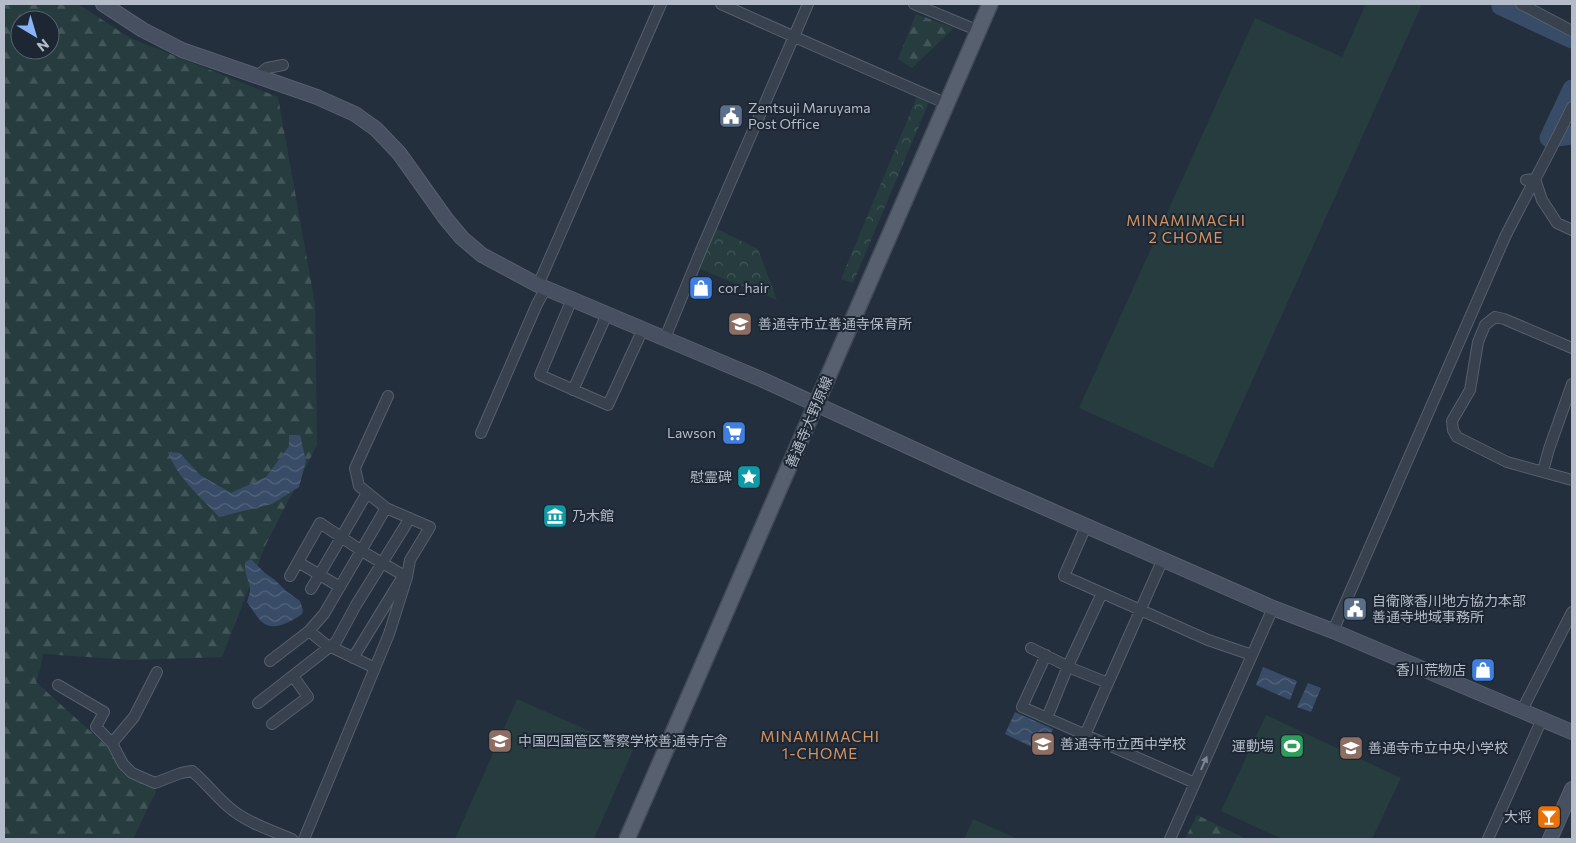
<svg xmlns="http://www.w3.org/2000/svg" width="1576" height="843" font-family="Commissioner,'Noto Sans JP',sans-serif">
	<defs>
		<pattern id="forest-firs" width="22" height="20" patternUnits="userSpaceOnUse" patternTransform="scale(1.25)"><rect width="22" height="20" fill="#263c3f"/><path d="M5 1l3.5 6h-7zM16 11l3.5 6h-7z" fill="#435659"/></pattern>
		<pattern id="park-crowns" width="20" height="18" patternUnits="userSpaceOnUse" patternTransform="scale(1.25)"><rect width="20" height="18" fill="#263c3f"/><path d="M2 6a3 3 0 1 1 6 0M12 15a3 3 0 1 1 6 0" fill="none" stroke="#435659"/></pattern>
		<pattern id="water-waves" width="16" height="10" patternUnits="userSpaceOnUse" patternTransform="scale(1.25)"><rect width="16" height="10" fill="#394c67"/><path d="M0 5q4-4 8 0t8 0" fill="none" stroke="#53647b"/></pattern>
	</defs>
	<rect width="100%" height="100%" fill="#242f3e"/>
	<path fill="url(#forest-firs)" fill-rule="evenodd" d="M 4,4 L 78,4 L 130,38 L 278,97 L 315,304 L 317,445 L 266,544 L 222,657 L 133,660 L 43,654 L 40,669 L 36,682 L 156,791 L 133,839 L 4,839 ZM 20,20 L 50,20 L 50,50 L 20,50 Z
		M 916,14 L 954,28 L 912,68 L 898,59 Z
		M 1197,815 L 1246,839 L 1185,839 Z"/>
	<path fill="url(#park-crowns)" d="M 917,97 L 929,102 L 853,283 L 841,279 Z
		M 715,228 L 758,249 L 777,300 L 697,268 Z"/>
	<path fill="#263c3f" d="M 1366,4 L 1422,4 L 1213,468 L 1079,408 L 1255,18 L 1342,57 Z
		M 517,699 L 633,750 L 594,839 L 455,839 Z
		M 1266,715 L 1401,778 L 1372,839 L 1282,839 L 1221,811 Z
		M 973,819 L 1018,839 L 964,839 Z"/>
	<path fill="url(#water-waves)" d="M 289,435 L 300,435 L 306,461 L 299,487 L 272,504 L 219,517 C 200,496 178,479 168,452 L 180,453 L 200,475 L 231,493 L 266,477 L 289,446 Z
		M 251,559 L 265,573 L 275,580 L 286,591 L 300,601 L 303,610 L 302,614 C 296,619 290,621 284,624 C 263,632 258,617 247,602 C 248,598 250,594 250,590 C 250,581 244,575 245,562 Z
		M 1263,667 L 1297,681 L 1290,700 L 1256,685 Z
		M 1308,683 L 1321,688 L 1311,712 L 1297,707 Z
		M 1015,712 L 1053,729 L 1042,752 L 1005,734 Z"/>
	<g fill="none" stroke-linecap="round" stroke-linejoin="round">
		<path stroke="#394c67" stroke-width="19" d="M 1501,4 L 1501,6 L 1572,39
			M 1572,89 L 1549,138 L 1572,135"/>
		<defs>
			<path id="street" d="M 721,4 C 796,38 872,71 947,104
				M 914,4 L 979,31
				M 1521,4 L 1572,31
				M 257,76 L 267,68 L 283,65
				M 1526,180 L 1535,179 L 1542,200 L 1557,223 L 1572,230
				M 538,285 L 661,4
				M 572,299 L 540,375 L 608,405 L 643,329
				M 665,338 L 702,248 L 808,4
				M 1572,348 L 1504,319 L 1495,317 L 1485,325 L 1478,342 L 1470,390 L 1452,421 L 1453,430 L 1457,437 L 1507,462 L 1572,480
				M 573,390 L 607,314
				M 481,433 L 537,304 L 546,288
				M 1543,471 L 1549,449 L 1572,384
				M 1086,526 L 1064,576 L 1208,640 L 1252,655
				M 298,562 L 340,587
				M 290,576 L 320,523 L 365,553 L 403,575
				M 311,589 L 367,493
				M 309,631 L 325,644 L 375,668
				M 1333,631 L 1505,237 C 1527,193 1551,151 1572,107
				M 1031,648 L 1073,669 L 1108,683
				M 1046,655 L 1022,707 L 1195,783
				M 353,658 L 405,573
				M 270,661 L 309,631 L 324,614 L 386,508
				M 58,685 L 104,712 L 96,727 L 112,743 L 123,764 L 132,773 L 155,783 L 181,773 L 192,771 C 208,784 219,801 235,812 C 251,824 273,831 292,839
				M 258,703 L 336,642 L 356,605 L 410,518
				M 1522,710 L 1572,612
				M 1047,718 L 1068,666 L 1102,593
				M 272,724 L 308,697 L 293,676
				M 1085,735 L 1163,559
				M 112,743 L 134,717 L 157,672
				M 304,839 L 389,634 L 407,577 L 410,560 L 430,527 L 386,508 L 359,486 L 355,468 L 388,396
				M 1170,839 L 1273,608
				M 1488,839 L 1542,719"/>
			<path id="secondary" d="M 103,4 L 143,30 L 182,50 L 317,97 L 355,114 L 376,129 L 399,153 L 446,219 L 462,238 L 482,255 L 538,285 L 763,380 L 968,474 L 1273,608 L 1333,631 L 1572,732
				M 1550,839 L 1572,789"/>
			<path id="primary" d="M 627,839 L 990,4"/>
		</defs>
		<use href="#street" stroke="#565f6c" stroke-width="12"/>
		<use href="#secondary" stroke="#565f6c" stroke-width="16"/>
		<use href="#primary" stroke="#414a57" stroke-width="18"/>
		<use href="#street" stroke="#38414e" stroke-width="10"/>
		<use href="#secondary" stroke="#465061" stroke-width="14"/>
		<use href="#primary" stroke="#56606e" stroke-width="15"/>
	</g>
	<defs><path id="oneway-solid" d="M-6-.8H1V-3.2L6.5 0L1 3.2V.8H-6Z" transform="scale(1.25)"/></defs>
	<use fill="#7c8592" href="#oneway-solid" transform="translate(1204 763) rotate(-66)"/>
	<defs>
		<symbol id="civic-square" viewBox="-11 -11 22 22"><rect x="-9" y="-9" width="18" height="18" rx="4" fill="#5c6f8a" stroke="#1d2633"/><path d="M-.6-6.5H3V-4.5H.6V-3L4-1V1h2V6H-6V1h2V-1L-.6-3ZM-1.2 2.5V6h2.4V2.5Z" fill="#fff"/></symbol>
		<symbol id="shop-square" viewBox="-11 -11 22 22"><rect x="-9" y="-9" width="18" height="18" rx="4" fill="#3f7fe0" stroke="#1d2633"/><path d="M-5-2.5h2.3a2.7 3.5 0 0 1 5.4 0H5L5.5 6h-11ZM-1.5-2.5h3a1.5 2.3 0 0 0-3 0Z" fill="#fff"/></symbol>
		<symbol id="school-square" viewBox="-11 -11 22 22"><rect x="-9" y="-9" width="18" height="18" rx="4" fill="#8d6e63" stroke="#1d2633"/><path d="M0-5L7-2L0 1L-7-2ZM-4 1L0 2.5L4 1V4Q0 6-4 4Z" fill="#fff"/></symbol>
		<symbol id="supermarket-square" viewBox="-11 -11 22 22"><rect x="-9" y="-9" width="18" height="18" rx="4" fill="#3f7fe0" stroke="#1d2633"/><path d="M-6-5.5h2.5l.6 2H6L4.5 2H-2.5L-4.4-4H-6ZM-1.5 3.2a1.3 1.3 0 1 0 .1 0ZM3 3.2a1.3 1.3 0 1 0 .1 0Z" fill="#fff"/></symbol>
		<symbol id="sight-square" viewBox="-11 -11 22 22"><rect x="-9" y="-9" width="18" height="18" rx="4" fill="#0f9aa8" stroke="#1d2633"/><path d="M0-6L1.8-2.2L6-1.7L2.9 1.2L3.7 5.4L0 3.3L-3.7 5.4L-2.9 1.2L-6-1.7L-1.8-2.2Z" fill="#fff"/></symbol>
		<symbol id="museum-square" viewBox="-11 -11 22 22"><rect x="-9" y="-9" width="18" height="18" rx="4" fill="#0f9aa8" stroke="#1d2633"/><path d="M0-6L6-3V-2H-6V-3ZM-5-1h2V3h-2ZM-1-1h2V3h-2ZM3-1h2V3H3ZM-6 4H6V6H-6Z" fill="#fff"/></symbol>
		<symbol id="stadium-square" viewBox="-11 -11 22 22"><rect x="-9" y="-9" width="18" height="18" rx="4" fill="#2e9e5b" stroke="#1d2633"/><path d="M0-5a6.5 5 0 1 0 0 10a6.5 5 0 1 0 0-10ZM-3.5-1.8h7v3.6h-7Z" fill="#fff"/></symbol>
		<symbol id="bar-square" viewBox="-11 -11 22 22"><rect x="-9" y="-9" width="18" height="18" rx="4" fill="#e8710a" stroke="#1d2633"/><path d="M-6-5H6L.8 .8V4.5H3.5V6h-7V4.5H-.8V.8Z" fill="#fff"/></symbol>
	</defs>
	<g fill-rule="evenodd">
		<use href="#civic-square" x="717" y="102" width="28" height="28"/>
		<use href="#shop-square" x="687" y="274" width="28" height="28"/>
		<use href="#school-square" x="726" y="310" width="28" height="28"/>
		<use href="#supermarket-square" x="720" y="419" width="28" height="28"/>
		<use href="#sight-square" x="735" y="463" width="28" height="28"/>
		<use href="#museum-square" x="541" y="502" width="28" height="28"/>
		<use href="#civic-square" x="1341" y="595" width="28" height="28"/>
		<use href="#shop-square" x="1469" y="656" width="28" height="28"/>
		<use href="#school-square" x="486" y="727" width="28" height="28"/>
		<use href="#school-square" x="1029" y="730" width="28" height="28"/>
		<use href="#stadium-square" x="1278" y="732" width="28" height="28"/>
		<use href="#school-square" x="1337" y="734" width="28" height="28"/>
		<use href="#bar-square" x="1535" y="803" width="28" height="28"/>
	</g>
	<g text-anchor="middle" stroke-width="4" stroke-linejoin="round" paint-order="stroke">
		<g font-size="14" fill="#b4bcc9" stroke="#1d2633" text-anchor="start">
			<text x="748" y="113">Zentsuji Maruyama<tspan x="748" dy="16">Post Office</tspan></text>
			<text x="718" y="293">cor_hair</text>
			<text x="758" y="329">善通寺市立善通寺保育所</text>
			<text x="716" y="438" text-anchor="end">Lawson</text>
			<text x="732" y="482" text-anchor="end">慰霊碑</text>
			<text x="572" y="521">乃木館</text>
			<text x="1372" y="606">自衛隊香川地方協力本部<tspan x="1372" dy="16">善通寺地域事務所</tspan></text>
			<text x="1466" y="675" text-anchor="end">香川荒物店</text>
			<text x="518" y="746">中国四国管区警察学校善通寺庁舎</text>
			<text x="1060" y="749">善通寺市立西中学校</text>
			<text x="1274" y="751" text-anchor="end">運動場</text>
			<text x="1368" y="753">善通寺市立中央小学校</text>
			<text x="1532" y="822" text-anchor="end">大将</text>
		</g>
		<g font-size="14" fill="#b4bcc9" stroke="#1d2633">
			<text transform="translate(809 422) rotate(-67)" y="5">善通寺大野原線</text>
		</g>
		<g font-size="15" letter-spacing="1" fill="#d59563" stroke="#1d2633">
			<text x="1186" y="226">MINAMIMACHI<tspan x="1186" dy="17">2 CHOME</tspan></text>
			<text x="820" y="742">MINAMIMACHI<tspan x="820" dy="17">1-CHOME</tspan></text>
		</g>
	</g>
	<rect width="1576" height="843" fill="none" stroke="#b4bcc9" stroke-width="10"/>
	<g transform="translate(35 35) rotate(142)"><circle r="24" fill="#1d2633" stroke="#59626f"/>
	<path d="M0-4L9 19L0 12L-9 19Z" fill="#8ab4f8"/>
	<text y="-8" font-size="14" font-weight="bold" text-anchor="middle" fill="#b4bcc9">N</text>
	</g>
</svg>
